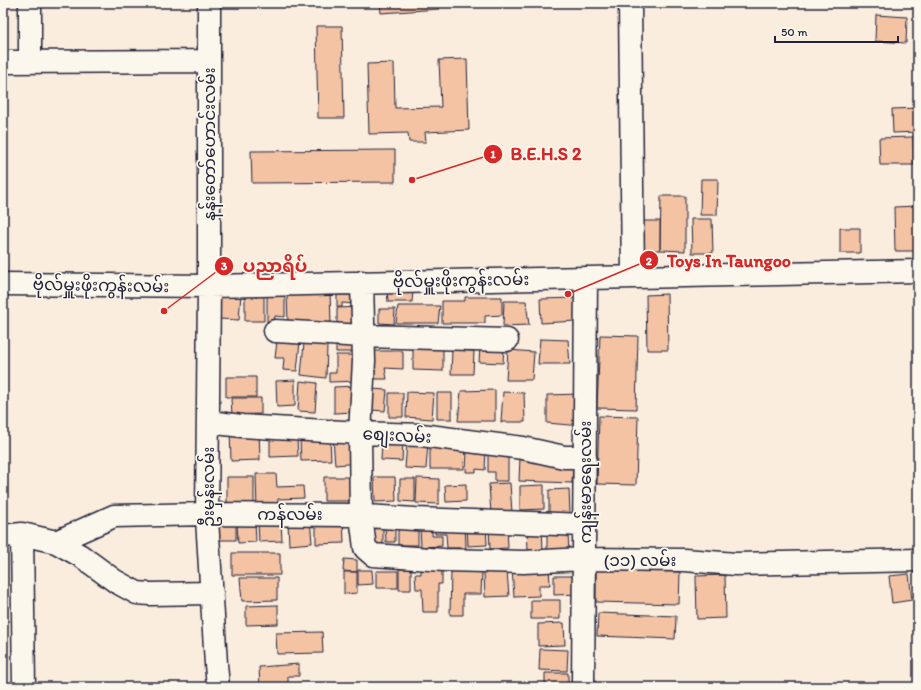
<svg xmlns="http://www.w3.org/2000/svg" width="921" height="690" font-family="Itim,'Noto Sans Myanmar',sans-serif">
	<rect width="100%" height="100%" fill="#faedde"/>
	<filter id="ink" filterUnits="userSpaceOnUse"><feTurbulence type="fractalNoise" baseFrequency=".025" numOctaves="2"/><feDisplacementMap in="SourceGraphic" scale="8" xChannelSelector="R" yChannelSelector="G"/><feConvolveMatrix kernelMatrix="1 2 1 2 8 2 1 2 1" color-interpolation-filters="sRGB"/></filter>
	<g filter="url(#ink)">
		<path fill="#f4c3a4" stroke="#22223b" d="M 380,3 L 439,3 L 439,9 L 381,13 Z
			M 876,15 L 907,17 L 906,43 L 875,41 Z
			M 316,26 L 342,26 L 344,118 L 318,118 Z
			M 467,59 L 469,130 L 425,132 L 426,142 L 409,142 L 408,133 L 369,134 L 367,64 L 394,63 L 395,108 L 441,107 L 439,60 Z
			M 918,108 L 918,132 L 893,133 L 892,109 Z
			M 913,137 L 914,165 L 880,165 L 879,138 Z
			M 395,150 L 395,182 L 252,183 L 251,151 Z
			M 701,179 L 718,179 L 717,215 L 700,215 Z
			M 661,196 L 685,196 L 685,251 L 660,250 Z
			M 917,206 L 918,251 L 895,251 L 894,207 Z
			M 691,219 L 712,219 L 713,253 L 692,253 Z
			M 635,221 L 660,221 L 660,250 L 635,250 Z
			M 840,228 L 860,228 L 860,253 L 840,253 Z
			M 387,290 L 413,291 L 412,302 L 388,302 Z
			M 330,291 L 331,324 L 288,325 L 287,293 Z
			M 220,292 L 241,293 L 239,320 L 219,319 Z
			M 245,292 L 264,292 L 264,321 L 245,321 Z
			M 267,294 L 285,295 L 285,317 L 275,316 L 274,322 L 267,322 Z
			M 667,294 L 668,350 L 647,350 L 646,295 Z
			M 337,295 L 356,295 L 356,304 L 342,303 L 342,307 L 337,307 Z
			M 465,297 L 502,297 L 502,315 L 485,316 L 485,323 L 442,323 L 442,301 L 465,301 Z
			M 576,298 L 576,321 L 541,323 L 540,299 Z
			M 504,301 L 526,301 L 529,325 L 503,326 Z
			M 398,306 L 440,306 L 438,323 L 396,323 Z
			M 361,307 L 363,333 L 337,333 L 337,308 Z
			M 379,309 L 395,309 L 394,324 L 379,323 Z
			M 600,335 L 638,336 L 636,409 L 597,408 Z
			M 361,337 L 361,352 L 336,352 L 336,338 Z
			M 540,339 L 568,340 L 570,364 L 538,364 Z
			M 277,341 L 300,342 L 297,371 L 283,370 L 284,358 L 275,358 Z
			M 304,343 L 327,345 L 326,378 L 301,375 Z
			M 480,347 L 504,348 L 503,363 L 479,362 Z
			M 413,348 L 443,349 L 443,371 L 413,370 Z
			M 452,350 L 474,351 L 473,374 L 451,374 Z
			M 508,350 L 534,352 L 532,380 L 506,380 Z
			M 374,351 L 403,351 L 403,369 L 385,368 L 387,379 L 374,379 Z
			M 336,355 L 361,355 L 362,381 L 329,382 L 329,373 L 336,373 Z
			M 226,377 L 256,377 L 256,397 L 226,397 Z
			M 295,380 L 295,406 L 277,407 L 276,381 Z
			M 300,381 L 317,383 L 315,412 L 298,411 Z
			M 355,386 L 355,412 L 334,413 L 334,387 Z
			M 372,389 L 387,390 L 385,411 L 371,410 Z
			M 495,390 L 495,421 L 458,421 L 461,391 Z
			M 407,392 L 434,393 L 432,419 L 406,417 Z
			M 503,392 L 524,393 L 525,422 L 501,422 Z
			M 389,393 L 403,393 L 403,417 L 389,417 Z
			M 437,393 L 452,393 L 452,419 L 437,419 Z
			M 580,394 L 581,426 L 547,423 L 547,395 Z
			M 231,398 L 261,398 L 261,414 L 232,415 Z
			M 599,416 L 638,417 L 636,485 L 597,484 Z
			M 259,429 L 260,460 L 231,461 L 230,430 Z
			M 357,436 L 359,463 L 335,465 L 333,438 Z
			M 270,439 L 297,439 L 298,456 L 270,457 Z
			M 300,439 L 330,439 L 331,460 L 301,461 Z
			M 382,441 L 403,442 L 402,461 L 381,460 Z
			M 407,442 L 428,443 L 426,469 L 405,468 Z
			M 430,444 L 465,445 L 464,469 L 430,469 Z
			M 467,449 L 486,450 L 485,470 L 476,469 L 476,472 L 466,472 Z
			M 488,451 L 508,451 L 508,481 L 495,481 L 495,472 L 488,472 Z
			M 520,457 L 573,463 L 572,483 L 519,481 Z
			M 256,474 L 276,474 L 277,487 L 303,486 L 304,498 L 278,499 L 277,511 L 257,512 Z
			M 227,477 L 254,477 L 254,506 L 227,506 Z
			M 324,477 L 358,477 L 358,501 L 324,501 Z
			M 374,477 L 395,477 L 396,501 L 375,502 Z
			M 417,478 L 439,479 L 439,504 L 416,503 Z
			M 400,479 L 415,479 L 415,502 L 400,501 Z
			M 510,483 L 512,513 L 491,514 L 489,484 Z
			M 466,484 L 466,501 L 446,502 L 445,485 Z
			M 544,485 L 544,509 L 520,510 L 520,486 Z
			M 569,489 L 570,513 L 549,513 L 549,490 Z
			M 215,518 L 236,518 L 236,540 L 215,540 Z
			M 343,518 L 344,543 L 316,544 L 316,519 Z
			M 310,519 L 312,543 L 289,545 L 288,521 Z
			M 237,521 L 255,521 L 256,542 L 238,543 Z
			M 281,521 L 282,541 L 259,542 L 258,522 Z
			M 383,522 L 383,544 L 367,545 L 367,523 Z
			M 398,523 L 418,523 L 418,545 L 398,545 Z
			M 465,523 L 466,548 L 447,548 L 446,534 L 435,534 L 434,525 Z
			M 385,524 L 395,524 L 395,542 L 386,542 Z
			M 486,525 L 487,545 L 468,546 L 467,526 Z
			M 432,526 L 432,536 L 442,536 L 442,546 L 421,547 L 420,527 Z
			M 489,526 L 507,526 L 508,548 L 490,549 Z
			M 542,526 L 543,550 L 528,550 L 527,527 Z
			M 568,534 L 569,551 L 547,552 L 547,535 Z
			M 232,553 L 280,553 L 280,575 L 232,575 Z
			M 344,559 L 357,560 L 357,572 L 343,571 Z
			M 421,562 L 442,566 L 442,584 L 438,584 L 438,612 L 423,612 L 422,589 L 416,589 L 415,574 L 421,574 Z
			M 549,566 L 550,585 L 539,585 L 539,596 L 514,597 L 512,568 Z
			M 399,569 L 411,569 L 411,590 L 399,590 Z
			M 358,570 L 372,570 L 373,584 L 358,585 Z
			M 596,570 L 680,572 L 679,604 L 596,602 Z
			M 376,571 L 398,571 L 398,588 L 376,588 Z
			M 451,571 L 482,571 L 481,594 L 463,594 L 463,615 L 450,615 Z
			M 507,571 L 509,596 L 485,597 L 484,572 Z
			M 344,572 L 357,572 L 357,593 L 344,594 Z
			M 909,574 L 912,600 L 892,603 L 889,576 Z
			M 725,575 L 726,618 L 697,619 L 696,576 Z
			M 554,576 L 579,576 L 580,594 L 554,595 Z
			M 240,578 L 277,578 L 277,600 L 242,601 Z
			M 531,600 L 560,600 L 560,619 L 531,619 Z
			M 278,605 L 278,624 L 246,625 L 246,606 Z
			M 598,613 L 676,616 L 675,639 L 597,636 Z
			M 564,623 L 565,645 L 538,646 L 538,624 Z
			M 322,632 L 323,653 L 277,654 L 276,633 Z
			M 540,649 L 568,650 L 567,671 L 539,670 Z
			M 299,664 L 299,676 L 288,676 L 288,687 L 260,687 L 259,667 Z
			M 545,673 L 568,673 L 568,687 L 545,687 Z"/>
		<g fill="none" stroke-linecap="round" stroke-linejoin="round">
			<defs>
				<path id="minor" d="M 209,3 L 209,286 L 207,519 L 216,664 L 218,687
					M 630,3 L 633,277
					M 3,62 L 209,61
					M 30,62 L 30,3
					M 362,282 L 364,361 L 360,433 L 361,516 L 365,548 L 373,555 L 444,560 L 524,562 L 584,559 L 684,560 L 736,564 L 918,560
					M 3,284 L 209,286 L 918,271
					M 275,331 L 364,336 L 507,340
					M 208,422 L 242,426 L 360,433 L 421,435 L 523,448 L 564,457 L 585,457
					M 22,534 L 24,687
					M 3,536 L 22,534 L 56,542 L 114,516 L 207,514 L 350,515 L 415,519 L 585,525
					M 56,542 L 81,556 L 115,581 L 137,593 L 150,594 L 212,593
					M 583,687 L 586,278"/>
			</defs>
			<use href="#minor" stroke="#22223b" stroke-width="25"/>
			<use href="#minor" stroke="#fbf7ec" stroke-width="22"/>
		</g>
	</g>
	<g text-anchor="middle" stroke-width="3.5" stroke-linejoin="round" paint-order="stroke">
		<g font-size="17" fill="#22223b" stroke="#fbf7ec">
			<text transform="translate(209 144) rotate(-90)" y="6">နန်းတော်ဟောင်းလမ်း</text>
			<text transform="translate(461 280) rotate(-1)" y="6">ဗိုလ်မှူးဖိုးကွန်းလမ်း</text>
			<text transform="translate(101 285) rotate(1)" y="6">ဗိုလ်မှူးဖိုးကွန်းလမ်း</text>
			<text transform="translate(397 435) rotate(3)" y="6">စျေးလမ်း</text>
			<text transform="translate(585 482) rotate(-90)" y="6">ကျန်းမာရေးလမ်း</text>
			<text transform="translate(208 487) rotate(-90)" y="6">ဦးမှန်းလမ်း</text>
			<text x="290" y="520">ကန်လမ်း</text>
			<text x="640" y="566">(၁၁) လမ်း</text>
		</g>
	</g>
	<path fill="none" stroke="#d62828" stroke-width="1.5" d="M412 180L493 154M568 294L649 260M164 311L224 266"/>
	<g fill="#d62828" stroke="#fbf7ec" stroke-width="1.5">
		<circle cx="412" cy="180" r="4"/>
		<circle cx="568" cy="294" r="4"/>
		<circle cx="164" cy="311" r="4"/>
		<circle cx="493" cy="154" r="10"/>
		<circle cx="649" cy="260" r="10"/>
		<circle cx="224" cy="266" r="10"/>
	</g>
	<g font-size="12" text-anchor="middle" font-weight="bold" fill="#fff">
		<text x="493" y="158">1</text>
		<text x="649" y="265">2</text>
		<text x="224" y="270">3</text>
	</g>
	<g font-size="18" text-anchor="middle" font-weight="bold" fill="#d62828" stroke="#fbf7ec" stroke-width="3.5" stroke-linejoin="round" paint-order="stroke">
		<text x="546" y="160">B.E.H.S 2</text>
		<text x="729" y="267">Toys In Taungoo</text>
		<text x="275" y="272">ပညာရိပ်</text>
	</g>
	<rect width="921" height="690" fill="none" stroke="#fbf7ec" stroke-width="16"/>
	<rect x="8" y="8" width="905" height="674" fill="none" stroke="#22223b" stroke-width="1.5" filter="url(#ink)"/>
	<path d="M775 36v6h123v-6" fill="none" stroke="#22223b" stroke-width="2"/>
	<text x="781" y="36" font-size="12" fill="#22223b" stroke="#fbf7ec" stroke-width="3" paint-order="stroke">50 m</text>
</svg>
